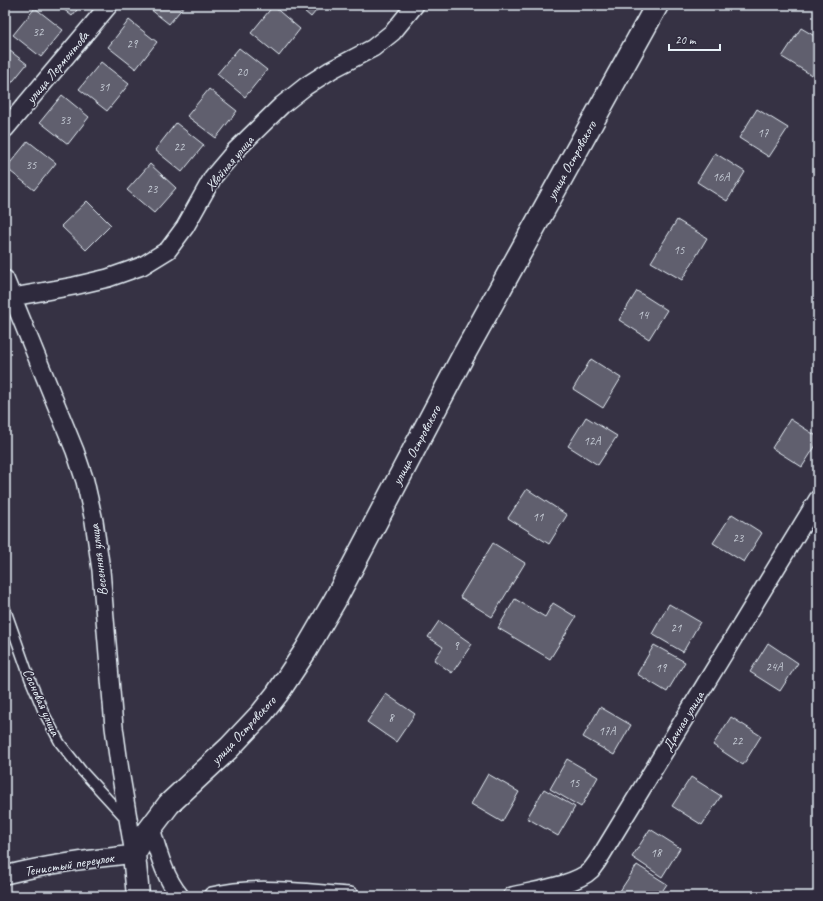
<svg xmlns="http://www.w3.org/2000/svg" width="823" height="901" font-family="Caveat,sans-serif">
	<rect width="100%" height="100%" fill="#363244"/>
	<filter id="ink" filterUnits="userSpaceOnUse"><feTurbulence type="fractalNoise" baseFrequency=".025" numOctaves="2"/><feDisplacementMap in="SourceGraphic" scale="8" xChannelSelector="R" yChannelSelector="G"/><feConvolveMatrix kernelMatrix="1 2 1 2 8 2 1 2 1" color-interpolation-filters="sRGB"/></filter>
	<g filter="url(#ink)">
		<path fill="#605e6e" stroke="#e8f1f8" d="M 58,5 L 81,5 L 72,16 Z
			M 145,5 L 185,5 L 169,24 Z
			M 297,5 L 321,5 L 311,17 Z
			M 273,6 L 300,29 L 279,56 L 251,33 Z
			M 35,8 L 63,30 L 41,57 L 13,35 Z
			M 129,20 L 157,42 L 136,69 L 108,47 Z
			M 801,28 L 818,38 L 818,67 L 813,76 L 782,57 Z
			M 5,47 L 27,64 L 5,91 Z
			M 239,48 L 267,70 L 245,97 L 217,74 Z
			M 101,62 L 129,84 L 107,111 L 79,89 Z
			M 209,89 L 237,111 L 216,138 L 187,116 Z
			M 62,95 L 89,117 L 68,144 L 40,122 Z
			M 757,109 L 788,128 L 769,157 L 739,138 Z
			M 176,123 L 204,145 L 182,172 L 155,150 Z
			M 28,141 L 56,163 L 34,190 L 6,168 Z
			M 715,153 L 745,172 L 727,201 L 697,182 Z
			M 150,164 L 176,188 L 154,213 L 127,190 Z
			M 87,201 L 111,225 L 86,250 L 61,226 Z
			M 677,220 L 707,238 L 682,280 L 651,262 Z
			M 637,291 L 667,310 L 649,339 L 619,320 Z
			M 591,359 L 621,378 L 603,408 L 573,389 Z
			M 586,417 L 617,436 L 598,465 L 568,446 Z
			M 790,419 L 818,437 L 818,442 L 802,467 L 772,448 Z
			M 527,489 L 567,515 L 549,544 L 508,518 Z
			M 732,514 L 762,533 L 744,562 L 713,543 Z
			M 493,543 L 525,563 L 492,617 L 460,597 Z
			M 515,599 L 545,617 L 553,603 L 576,617 L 550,659 L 498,628 Z
			M 669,604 L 700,622 L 683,652 L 652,634 Z
			M 439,621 L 472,644 L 452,673 L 434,660 L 443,647 L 428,637 Z
			M 768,643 L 798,663 L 780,691 L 750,672 Z
			M 654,645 L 685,662 L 667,692 L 637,674 Z
			M 386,694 L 415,714 L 396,742 L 367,722 Z
			M 600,707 L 631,725 L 614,755 L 583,737 Z
			M 731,717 L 761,736 L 743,765 L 713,745 Z
			M 567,759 L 598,777 L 581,807 L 550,789 Z
			M 488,774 L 519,792 L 502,822 L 471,804 Z
			M 691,777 L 721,796 L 702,825 L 672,806 Z
			M 544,789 L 575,807 L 558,836 L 527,818 Z
			M 650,829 L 680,848 L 662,877 L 632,857 Z
			M 637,865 L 667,884 L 659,896 L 622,896 L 618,894 Z"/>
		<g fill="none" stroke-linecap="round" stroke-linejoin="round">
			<defs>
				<path id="lane" d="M 5,608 L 30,679 L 44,713 L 60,743 L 82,771 L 126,819"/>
				<path id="street" d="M 5,129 L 109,5
					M 5,279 L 75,451 L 85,481 L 94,521 L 101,570 L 114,727 L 120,771 L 134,854 C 91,859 48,864 5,875
					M 13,297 L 74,286 L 108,278 L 142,266 L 168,250 L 185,227 L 213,177 L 235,151 L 282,105 L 306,86 L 331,70 L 373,48 L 393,32 L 415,5
					M 151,828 C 158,851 164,877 180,896
					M 212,896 C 255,885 306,893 350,896
					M 512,896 C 533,891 576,885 591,870 C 595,865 599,859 602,854 L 818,499"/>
				<path id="secondary" d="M 138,896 L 134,854 L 144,837 L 169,804 L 229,748 L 262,713 L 277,694 L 306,650 L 335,600 L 463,356 L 657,5"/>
			</defs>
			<use href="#lane" stroke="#e8f1f8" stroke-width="12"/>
			<use href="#street" stroke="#e8f1f8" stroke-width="20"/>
			<use href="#secondary" stroke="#e8f1f8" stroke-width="25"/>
			<use href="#lane" stroke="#2f2a3d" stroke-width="9"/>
			<use href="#street" stroke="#2f2a3d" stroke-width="17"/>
			<use href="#secondary" stroke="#2f2a3d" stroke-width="22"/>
		</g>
	</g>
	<g text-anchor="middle" stroke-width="3" stroke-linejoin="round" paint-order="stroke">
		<g font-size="12" fill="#c6ccd6">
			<text x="38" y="36">32</text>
			<text x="132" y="48">29</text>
			<text x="242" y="76">20</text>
			<text x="104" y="91">31</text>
			<text x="65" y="124">33</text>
			<text x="763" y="137">17</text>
			<text x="179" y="151">22</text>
			<text x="31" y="169">35</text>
			<text x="721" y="181">16А</text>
			<text x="152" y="193">23</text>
			<text x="679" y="254">15</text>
			<text x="643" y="319">14</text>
			<text x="592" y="445">12А</text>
			<text x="538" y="521">11</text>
			<text x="738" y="542">23</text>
			<text x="676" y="632">21</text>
			<text x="456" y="650">9</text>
			<text x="774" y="671">24А</text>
			<text x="661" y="672">19</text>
			<text x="391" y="722">8</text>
			<text x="607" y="735">17А</text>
			<text x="737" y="745">22</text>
			<text x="574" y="787">15</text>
			<text x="656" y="857">18</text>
		</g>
		<g font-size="14" fill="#e8f1f8" stroke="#2f2a3d">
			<text transform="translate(57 67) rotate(-50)" y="5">улица Лермонтова</text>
			<text transform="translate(571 160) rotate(-61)" y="5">улица Островского</text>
			<text transform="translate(229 163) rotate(-50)" y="5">Хвойная улица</text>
			<text transform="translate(416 445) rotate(-62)" y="5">улица Островского</text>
			<text transform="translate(98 560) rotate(-97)" y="5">Весенняя улица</text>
			<text transform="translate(42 702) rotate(66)" y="5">Сосновая улица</text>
			<text transform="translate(683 721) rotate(-59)" y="5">Дачная улица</text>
			<text transform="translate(243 730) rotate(-47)" y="5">улица Островского</text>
			<text transform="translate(69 864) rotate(-9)" y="5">Тенистый переулок</text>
		</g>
	</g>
	<rect width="823" height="901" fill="none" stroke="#2f2a3d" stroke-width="20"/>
	<rect x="10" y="10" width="803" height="881" fill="none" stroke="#e8f1f8" stroke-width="1.5" filter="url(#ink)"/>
	<path d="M669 44v6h51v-6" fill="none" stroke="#e8f1f8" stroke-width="2"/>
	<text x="675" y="44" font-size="12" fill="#e8f1f8" stroke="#2f2a3d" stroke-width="3" paint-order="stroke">20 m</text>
</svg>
